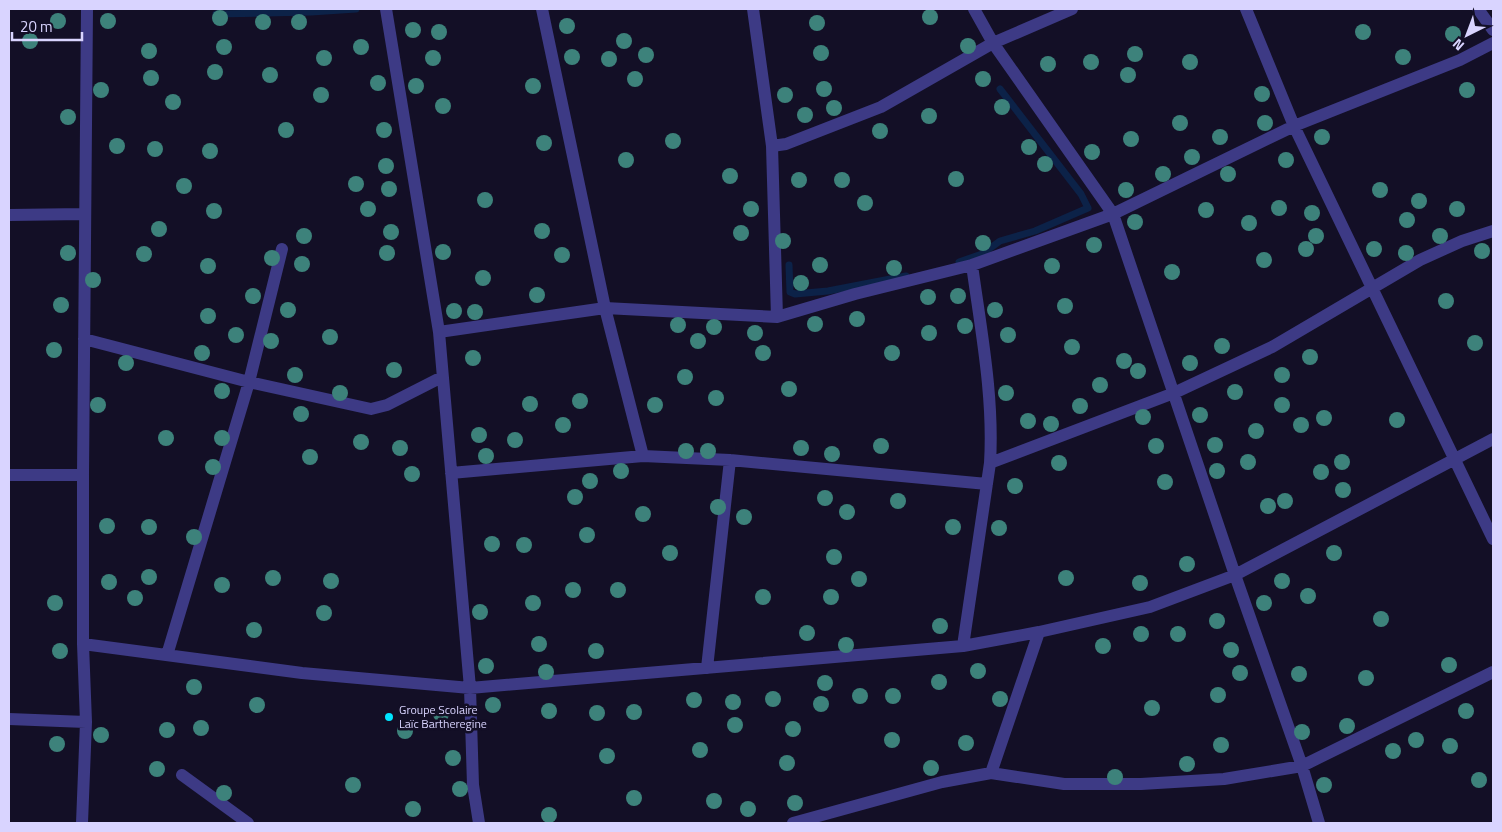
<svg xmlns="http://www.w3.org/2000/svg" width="1502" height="832" font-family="'Titillium Web',sans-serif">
	<rect width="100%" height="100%" fill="#130f26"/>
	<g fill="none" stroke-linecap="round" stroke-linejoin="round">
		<path stroke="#0c2248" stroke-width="7" d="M 216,14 L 311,12 L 356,9
			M 959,262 L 982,254 L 1000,241 L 1035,231 L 1088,208 L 1081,194 L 1000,89
			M 789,265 L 790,292 L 795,294 L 828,291 L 906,276"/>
		<path stroke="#3d3a85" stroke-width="12" d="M 386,9 L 439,332 L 470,688 L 473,785 L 479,823
			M 542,9 L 605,308 L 643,456
			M 753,9 L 772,146 L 777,317
			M 974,9 L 993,43 L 1113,214 L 1235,575 L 1302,766 L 1319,823
			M 1246,9 L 1294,126 L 1493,539
			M 1478,9 L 1493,30
			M 772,146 L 786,144 L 881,107 L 993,43 L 1072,9
			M 9,215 L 85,214
			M 439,332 L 605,308 L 777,317 L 855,294 L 972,265 L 1113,214 L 1294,126 L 1460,60 L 1493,43
			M 84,339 L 249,382 L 371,409 L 387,405 L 442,377
			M 990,463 L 1174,393 L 1272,347 L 1420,260 L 1462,241 L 1493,231
			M 451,473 L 643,456 L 730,460 L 987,484
			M 9,475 L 83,475
			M 83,644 L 302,673 L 470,688 L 963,646 L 1039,632 L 1150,607 L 1235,575 L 1493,439
			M 963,646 L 990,463 C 994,397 981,331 972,265
			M 167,655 L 249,382 L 282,249
			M 707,668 L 730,460
			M 9,719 L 86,722
			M 991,773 L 1064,784 L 1141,784 L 1224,779 L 1302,766 L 1493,672
			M 182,775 L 248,823
			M 82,823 L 86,722 L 83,644 L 83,475 L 87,9
			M 793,823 L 942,782 L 991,773 L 1039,632"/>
	</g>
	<g fill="#3d827b">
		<circle cx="930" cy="17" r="8"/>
		<circle cx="220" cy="18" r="8"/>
		<circle cx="58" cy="21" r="8"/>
		<circle cx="108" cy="21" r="8"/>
		<circle cx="263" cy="22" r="8"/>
		<circle cx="299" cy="22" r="8"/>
		<circle cx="817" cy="23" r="8"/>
		<circle cx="567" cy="26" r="8"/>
		<circle cx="413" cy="30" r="8"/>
		<circle cx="439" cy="32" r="8"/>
		<circle cx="1363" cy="32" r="8"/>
		<circle cx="1453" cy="34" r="8"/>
		<circle cx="30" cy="41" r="8"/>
		<circle cx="624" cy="41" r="8"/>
		<circle cx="968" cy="46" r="8"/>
		<circle cx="224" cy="47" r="8"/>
		<circle cx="361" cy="47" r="8"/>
		<circle cx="149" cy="51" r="8"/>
		<circle cx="821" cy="53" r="8"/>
		<circle cx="1135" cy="54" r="8"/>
		<circle cx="646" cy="55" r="8"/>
		<circle cx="572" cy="57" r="8"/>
		<circle cx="1403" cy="57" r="8"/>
		<circle cx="324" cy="58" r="8"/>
		<circle cx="433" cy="58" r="8"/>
		<circle cx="609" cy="59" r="8"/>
		<circle cx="1091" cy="62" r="8"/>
		<circle cx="1190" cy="62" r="8"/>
		<circle cx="1048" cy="64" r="8"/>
		<circle cx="215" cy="72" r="8"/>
		<circle cx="270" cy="75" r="8"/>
		<circle cx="1128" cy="75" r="8"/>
		<circle cx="151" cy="78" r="8"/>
		<circle cx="635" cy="79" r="8"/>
		<circle cx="983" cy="79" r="8"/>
		<circle cx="378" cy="83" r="8"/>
		<circle cx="416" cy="86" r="8"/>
		<circle cx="533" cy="86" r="8"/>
		<circle cx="824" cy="89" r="8"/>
		<circle cx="101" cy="90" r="8"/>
		<circle cx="1467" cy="90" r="8"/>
		<circle cx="1262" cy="94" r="8"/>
		<circle cx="321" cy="95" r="8"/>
		<circle cx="785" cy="95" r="8"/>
		<circle cx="173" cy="102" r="8"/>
		<circle cx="443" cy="106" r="8"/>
		<circle cx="1002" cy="107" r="8"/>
		<circle cx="834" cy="108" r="8"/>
		<circle cx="805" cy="115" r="8"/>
		<circle cx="929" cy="116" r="8"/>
		<circle cx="68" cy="117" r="8"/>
		<circle cx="1180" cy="123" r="8"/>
		<circle cx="1265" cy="123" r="8"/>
		<circle cx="286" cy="130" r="8"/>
		<circle cx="384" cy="130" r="8"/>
		<circle cx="880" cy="131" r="8"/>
		<circle cx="1220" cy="137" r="8"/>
		<circle cx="1322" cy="137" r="8"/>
		<circle cx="1131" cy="139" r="8"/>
		<circle cx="673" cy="141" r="8"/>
		<circle cx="544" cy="143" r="8"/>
		<circle cx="117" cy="146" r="8"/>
		<circle cx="1029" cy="147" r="8"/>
		<circle cx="155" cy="149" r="8"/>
		<circle cx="210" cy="151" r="8"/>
		<circle cx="1092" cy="152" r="8"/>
		<circle cx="1192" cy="157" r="8"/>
		<circle cx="626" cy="160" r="8"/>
		<circle cx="1286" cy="160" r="8"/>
		<circle cx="1045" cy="164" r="8"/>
		<circle cx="386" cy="166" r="8"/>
		<circle cx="1163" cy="174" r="8"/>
		<circle cx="1228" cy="174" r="8"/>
		<circle cx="730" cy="176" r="8"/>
		<circle cx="956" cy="179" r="8"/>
		<circle cx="799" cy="180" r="8"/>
		<circle cx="842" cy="180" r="8"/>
		<circle cx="356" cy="184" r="8"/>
		<circle cx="184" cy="186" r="8"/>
		<circle cx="389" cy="189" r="8"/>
		<circle cx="1126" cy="190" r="8"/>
		<circle cx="1380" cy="190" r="8"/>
		<circle cx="485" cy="200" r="8"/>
		<circle cx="1419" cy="201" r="8"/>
		<circle cx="865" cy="203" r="8"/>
		<circle cx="1279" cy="208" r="8"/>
		<circle cx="368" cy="209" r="8"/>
		<circle cx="751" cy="209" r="8"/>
		<circle cx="1457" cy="209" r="8"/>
		<circle cx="1206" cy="210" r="8"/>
		<circle cx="214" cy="211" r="8"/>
		<circle cx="1312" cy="213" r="8"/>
		<circle cx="1407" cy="220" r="8"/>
		<circle cx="1135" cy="222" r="8"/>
		<circle cx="1249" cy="223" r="8"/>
		<circle cx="159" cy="229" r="8"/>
		<circle cx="542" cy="231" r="8"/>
		<circle cx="391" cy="232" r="8"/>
		<circle cx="741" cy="233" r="8"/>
		<circle cx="304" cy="236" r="8"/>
		<circle cx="1316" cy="236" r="8"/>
		<circle cx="1440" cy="236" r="8"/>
		<circle cx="783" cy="241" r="8"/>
		<circle cx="983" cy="243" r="8"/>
		<circle cx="1094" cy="245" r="8"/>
		<circle cx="1306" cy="249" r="8"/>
		<circle cx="1374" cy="249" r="8"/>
		<circle cx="1482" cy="251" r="8"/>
		<circle cx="443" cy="252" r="8"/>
		<circle cx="68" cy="253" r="8"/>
		<circle cx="387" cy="253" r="8"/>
		<circle cx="1406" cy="253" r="8"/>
		<circle cx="144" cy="254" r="8"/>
		<circle cx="562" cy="255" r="8"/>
		<circle cx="272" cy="258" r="8"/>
		<circle cx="1264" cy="260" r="8"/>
		<circle cx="302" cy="264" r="8"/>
		<circle cx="820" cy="265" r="8"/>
		<circle cx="208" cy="266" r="8"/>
		<circle cx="1052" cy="266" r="8"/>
		<circle cx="894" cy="268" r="8"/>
		<circle cx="1172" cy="272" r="8"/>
		<circle cx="483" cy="278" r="8"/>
		<circle cx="93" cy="280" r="8"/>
		<circle cx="801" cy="283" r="8"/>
		<circle cx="537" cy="295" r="8"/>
		<circle cx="253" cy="296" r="8"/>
		<circle cx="958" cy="296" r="8"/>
		<circle cx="928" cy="297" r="8"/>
		<circle cx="1446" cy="301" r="8"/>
		<circle cx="61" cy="305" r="8"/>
		<circle cx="1065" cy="306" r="8"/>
		<circle cx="288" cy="310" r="8"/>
		<circle cx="995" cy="310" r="8"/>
		<circle cx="454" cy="311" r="8"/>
		<circle cx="475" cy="312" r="8"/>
		<circle cx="208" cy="316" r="8"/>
		<circle cx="857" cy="319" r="8"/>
		<circle cx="815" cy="324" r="8"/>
		<circle cx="678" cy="325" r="8"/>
		<circle cx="965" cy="326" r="8"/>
		<circle cx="714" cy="327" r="8"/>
		<circle cx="755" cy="333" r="8"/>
		<circle cx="929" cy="333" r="8"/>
		<circle cx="236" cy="335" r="8"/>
		<circle cx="1008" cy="335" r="8"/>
		<circle cx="330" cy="337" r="8"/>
		<circle cx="271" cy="341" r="8"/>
		<circle cx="698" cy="341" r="8"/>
		<circle cx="1475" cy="343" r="8"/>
		<circle cx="1222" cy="346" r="8"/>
		<circle cx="1072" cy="347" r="8"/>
		<circle cx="54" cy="350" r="8"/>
		<circle cx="202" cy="353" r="8"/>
		<circle cx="763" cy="353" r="8"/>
		<circle cx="892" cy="353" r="8"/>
		<circle cx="1310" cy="357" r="8"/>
		<circle cx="473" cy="358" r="8"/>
		<circle cx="1124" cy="361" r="8"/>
		<circle cx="126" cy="363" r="8"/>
		<circle cx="1190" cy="363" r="8"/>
		<circle cx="394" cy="370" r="8"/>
		<circle cx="1138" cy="371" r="8"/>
		<circle cx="295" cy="375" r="8"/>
		<circle cx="1282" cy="375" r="8"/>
		<circle cx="685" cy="377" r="8"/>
		<circle cx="1100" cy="385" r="8"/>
		<circle cx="789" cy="389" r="8"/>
		<circle cx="222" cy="391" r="8"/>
		<circle cx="1235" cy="392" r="8"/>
		<circle cx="340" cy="393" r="8"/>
		<circle cx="1006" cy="393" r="8"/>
		<circle cx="716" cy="398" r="8"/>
		<circle cx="580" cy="401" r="8"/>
		<circle cx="530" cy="404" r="8"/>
		<circle cx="98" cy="405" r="8"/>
		<circle cx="655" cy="405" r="8"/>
		<circle cx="1282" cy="405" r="8"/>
		<circle cx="1080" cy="406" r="8"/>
		<circle cx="301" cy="414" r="8"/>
		<circle cx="1200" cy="415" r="8"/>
		<circle cx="1143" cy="417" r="8"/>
		<circle cx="1324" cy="418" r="8"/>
		<circle cx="1397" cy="420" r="8"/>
		<circle cx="1028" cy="421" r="8"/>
		<circle cx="1051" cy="424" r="8"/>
		<circle cx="563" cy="425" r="8"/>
		<circle cx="1301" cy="425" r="8"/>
		<circle cx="1256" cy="431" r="8"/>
		<circle cx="479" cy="435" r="8"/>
		<circle cx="166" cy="438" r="8"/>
		<circle cx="222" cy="438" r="8"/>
		<circle cx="515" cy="440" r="8"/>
		<circle cx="361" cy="442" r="8"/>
		<circle cx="1215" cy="445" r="8"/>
		<circle cx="881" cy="446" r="8"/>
		<circle cx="1156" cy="446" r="8"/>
		<circle cx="400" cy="448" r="8"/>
		<circle cx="801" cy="448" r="8"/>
		<circle cx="686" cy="451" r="8"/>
		<circle cx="708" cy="451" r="8"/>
		<circle cx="832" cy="454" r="8"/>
		<circle cx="486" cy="456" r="8"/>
		<circle cx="310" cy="457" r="8"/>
		<circle cx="1248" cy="462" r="8"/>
		<circle cx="1342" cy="462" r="8"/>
		<circle cx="1059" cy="463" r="8"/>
		<circle cx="213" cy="467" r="8"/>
		<circle cx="621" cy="471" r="8"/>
		<circle cx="1217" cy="471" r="8"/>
		<circle cx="1321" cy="472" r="8"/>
		<circle cx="412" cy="474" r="8"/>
		<circle cx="590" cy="481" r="8"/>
		<circle cx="1165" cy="482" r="8"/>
		<circle cx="1015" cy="486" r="8"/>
		<circle cx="1343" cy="490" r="8"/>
		<circle cx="575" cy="497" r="8"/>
		<circle cx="825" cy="498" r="8"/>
		<circle cx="898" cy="501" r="8"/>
		<circle cx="1285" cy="501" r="8"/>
		<circle cx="1268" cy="506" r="8"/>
		<circle cx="718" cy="507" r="8"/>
		<circle cx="847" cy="512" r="8"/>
		<circle cx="643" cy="514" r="8"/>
		<circle cx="744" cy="517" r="8"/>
		<circle cx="107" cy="526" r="8"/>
		<circle cx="149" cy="527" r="8"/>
		<circle cx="953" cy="527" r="8"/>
		<circle cx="999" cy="528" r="8"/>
		<circle cx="587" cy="535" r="8"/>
		<circle cx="194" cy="537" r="8"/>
		<circle cx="492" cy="544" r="8"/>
		<circle cx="524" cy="545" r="8"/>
		<circle cx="670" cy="553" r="8"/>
		<circle cx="1334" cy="553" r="8"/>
		<circle cx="834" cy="557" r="8"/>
		<circle cx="1187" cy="564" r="8"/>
		<circle cx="149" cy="577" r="8"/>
		<circle cx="273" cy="578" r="8"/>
		<circle cx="1066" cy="578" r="8"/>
		<circle cx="859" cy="579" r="8"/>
		<circle cx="331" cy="581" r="8"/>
		<circle cx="1282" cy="581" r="8"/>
		<circle cx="109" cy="582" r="8"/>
		<circle cx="1140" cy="583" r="8"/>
		<circle cx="222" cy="585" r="8"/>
		<circle cx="573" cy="590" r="8"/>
		<circle cx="618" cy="590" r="8"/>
		<circle cx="1308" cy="596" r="8"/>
		<circle cx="763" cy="597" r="8"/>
		<circle cx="831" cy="597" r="8"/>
		<circle cx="135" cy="598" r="8"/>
		<circle cx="55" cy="603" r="8"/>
		<circle cx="533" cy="603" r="8"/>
		<circle cx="1264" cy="603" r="8"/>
		<circle cx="480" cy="612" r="8"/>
		<circle cx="324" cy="613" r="8"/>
		<circle cx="1381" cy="619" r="8"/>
		<circle cx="1217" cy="621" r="8"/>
		<circle cx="940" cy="626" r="8"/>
		<circle cx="254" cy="630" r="8"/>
		<circle cx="807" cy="633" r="8"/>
		<circle cx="1141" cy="634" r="8"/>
		<circle cx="1178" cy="634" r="8"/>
		<circle cx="539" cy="644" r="8"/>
		<circle cx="846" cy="645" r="8"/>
		<circle cx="1103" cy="646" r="8"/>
		<circle cx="1231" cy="650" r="8"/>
		<circle cx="60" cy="651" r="8"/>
		<circle cx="596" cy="651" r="8"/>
		<circle cx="1449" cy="665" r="8"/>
		<circle cx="486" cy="666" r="8"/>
		<circle cx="978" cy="671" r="8"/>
		<circle cx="546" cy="672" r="8"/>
		<circle cx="1240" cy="673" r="8"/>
		<circle cx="1299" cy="674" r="8"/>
		<circle cx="1366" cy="678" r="8"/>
		<circle cx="939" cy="682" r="8"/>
		<circle cx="825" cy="683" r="8"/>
		<circle cx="194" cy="687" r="8"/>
		<circle cx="1218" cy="695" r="8"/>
		<circle cx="860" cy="696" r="8"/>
		<circle cx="893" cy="696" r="8"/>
		<circle cx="773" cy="699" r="8"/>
		<circle cx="1000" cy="699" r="8"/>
		<circle cx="694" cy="700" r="8"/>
		<circle cx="733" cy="702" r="8"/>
		<circle cx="821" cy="704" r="8"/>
		<circle cx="257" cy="705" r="8"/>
		<circle cx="493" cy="705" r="8"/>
		<circle cx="1152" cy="708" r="8"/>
		<circle cx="549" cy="711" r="8"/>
		<circle cx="1466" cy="711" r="8"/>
		<circle cx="634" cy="712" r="8"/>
		<circle cx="597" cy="713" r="8"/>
		<circle cx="441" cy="714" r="8"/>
		<circle cx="735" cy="725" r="8"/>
		<circle cx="1347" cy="726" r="8"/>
		<circle cx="201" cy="728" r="8"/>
		<circle cx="793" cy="729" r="8"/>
		<circle cx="167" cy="730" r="8"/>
		<circle cx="405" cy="731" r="8"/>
		<circle cx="1302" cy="732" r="8"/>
		<circle cx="101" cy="735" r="8"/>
		<circle cx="892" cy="740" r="8"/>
		<circle cx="1416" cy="740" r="8"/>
		<circle cx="966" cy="743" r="8"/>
		<circle cx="57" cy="744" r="8"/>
		<circle cx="1221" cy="745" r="8"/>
		<circle cx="1450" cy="746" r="8"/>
		<circle cx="700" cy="750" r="8"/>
		<circle cx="1393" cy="751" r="8"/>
		<circle cx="607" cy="756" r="8"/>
		<circle cx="453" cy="758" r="8"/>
		<circle cx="787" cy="763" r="8"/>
		<circle cx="1187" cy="764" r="8"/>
		<circle cx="931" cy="768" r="8"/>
		<circle cx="157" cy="769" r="8"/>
		<circle cx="1115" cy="777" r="8"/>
		<circle cx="1479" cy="780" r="8"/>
		<circle cx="353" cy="785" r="8"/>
		<circle cx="1324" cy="785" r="8"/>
		<circle cx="460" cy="789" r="8"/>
		<circle cx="224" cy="793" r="8"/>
		<circle cx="634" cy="798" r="8"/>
		<circle cx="714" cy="801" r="8"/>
		<circle cx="795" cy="803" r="8"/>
		<circle cx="413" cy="809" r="8"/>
		<circle cx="748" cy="809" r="8"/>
		<circle cx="549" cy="815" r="8"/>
	</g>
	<circle fill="#00e5ff" stroke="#130f26" stroke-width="2" cx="389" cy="717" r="5"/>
	<g text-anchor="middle" stroke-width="5" stroke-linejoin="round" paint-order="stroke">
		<g font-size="12" fill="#d9d4ff" stroke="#130f26" text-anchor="start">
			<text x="399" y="714">Groupe Scolaire<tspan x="399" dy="14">Laïc Bartheregine</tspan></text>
		</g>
	</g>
	<rect width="1502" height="832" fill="none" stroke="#d9d4ff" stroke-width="20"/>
	<g transform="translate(1467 35) rotate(222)" stroke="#130f26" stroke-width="4" paint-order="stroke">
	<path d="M0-4L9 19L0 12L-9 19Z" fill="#d9d4ff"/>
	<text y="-8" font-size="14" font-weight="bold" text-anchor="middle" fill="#d9d4ff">N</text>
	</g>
	<path d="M12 32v8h70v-8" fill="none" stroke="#d9d4ff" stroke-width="2.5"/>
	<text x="20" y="32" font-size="15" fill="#d9d4ff" stroke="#130f26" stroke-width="4" paint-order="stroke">20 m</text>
</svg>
